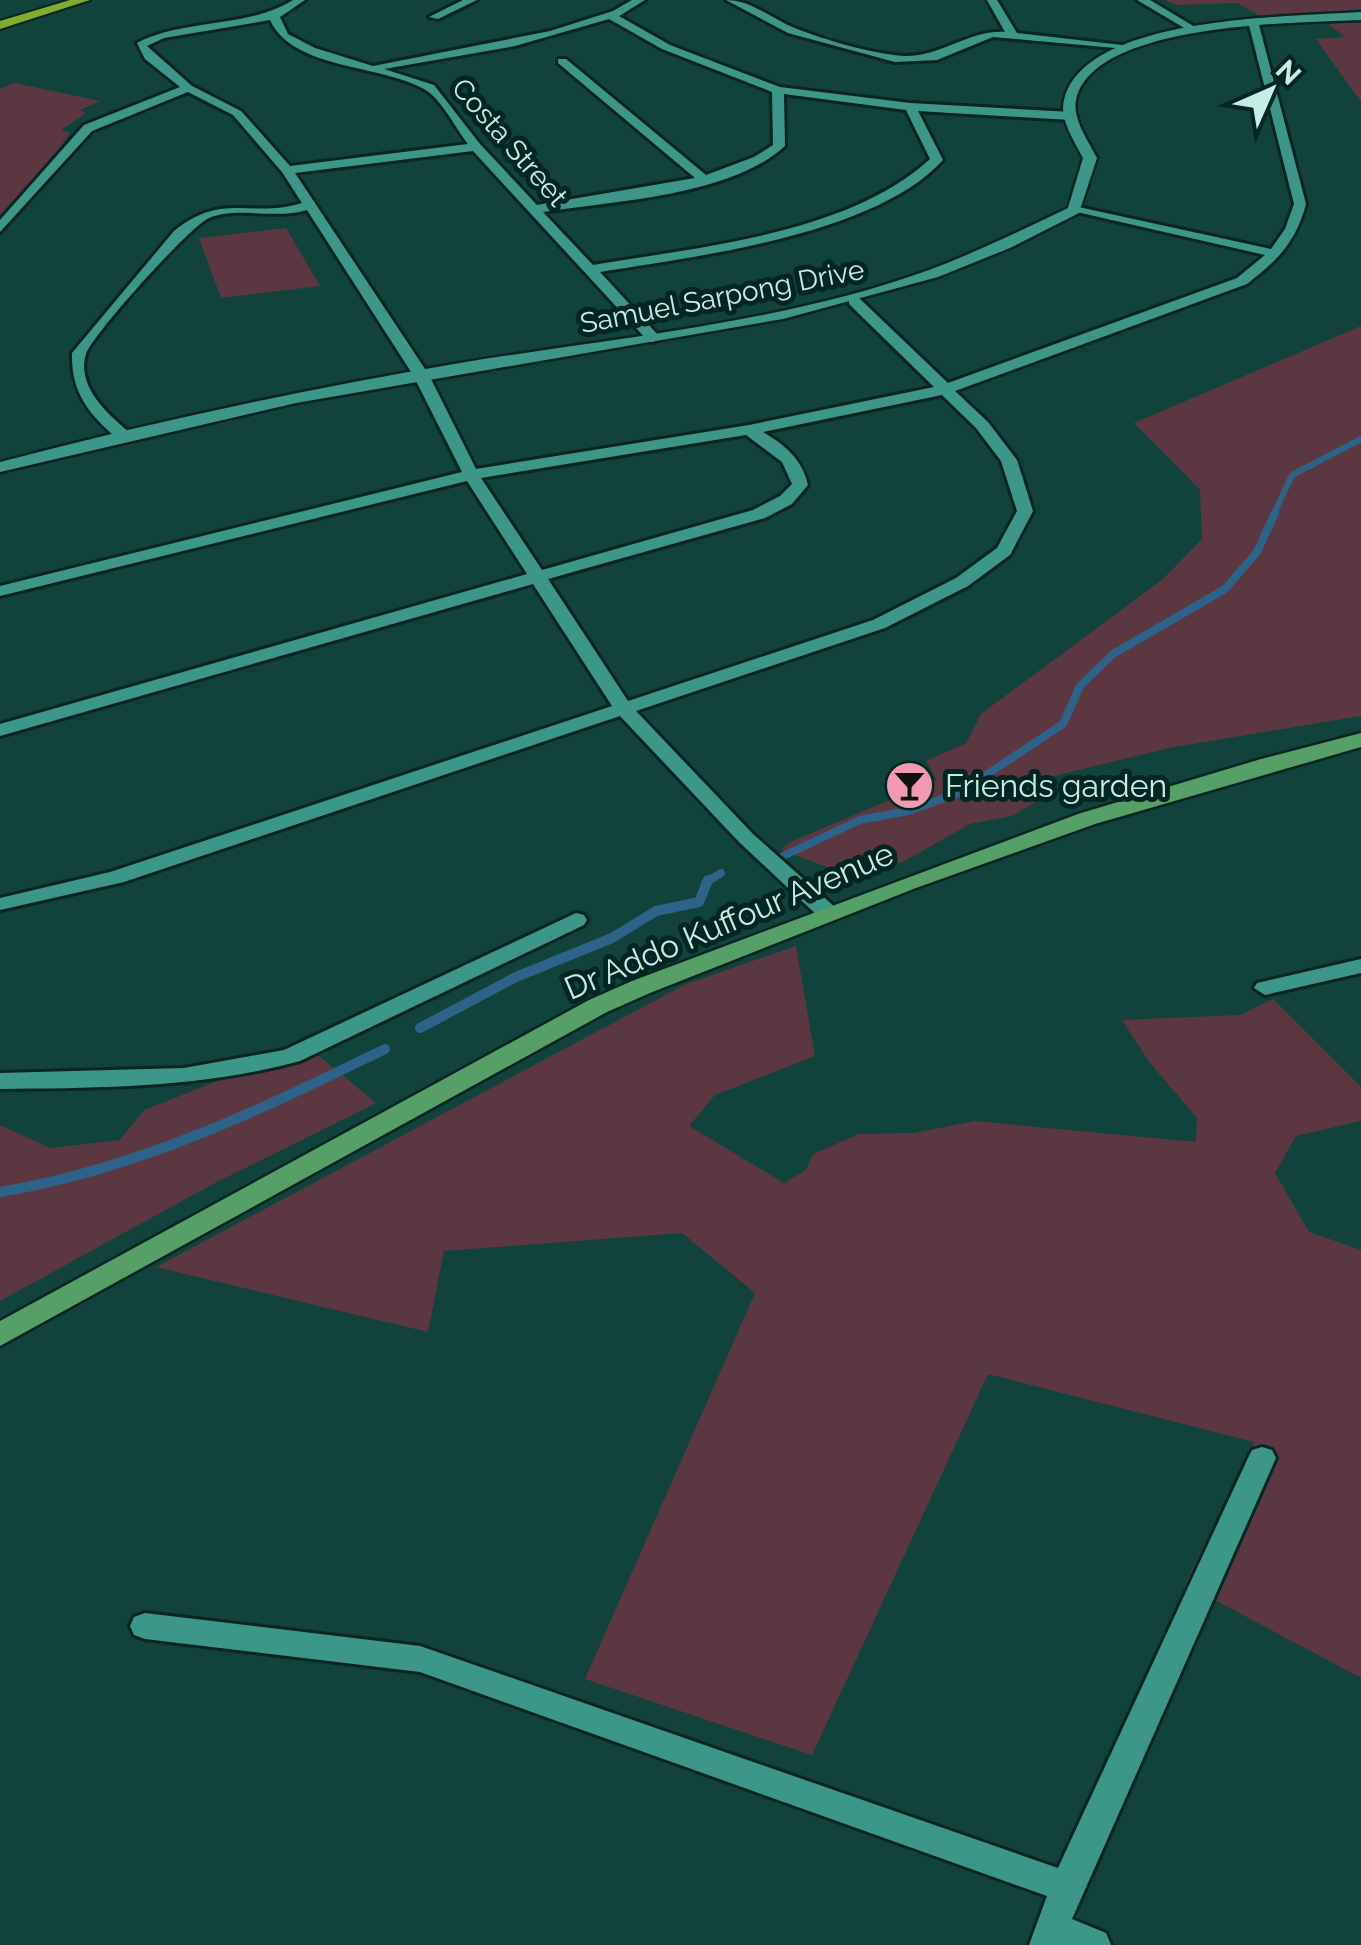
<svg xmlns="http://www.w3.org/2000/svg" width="1361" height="1945" font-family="Raleway,sans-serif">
	<rect width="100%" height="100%" fill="#11423b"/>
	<path fill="#5b3841" d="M 1164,0 L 1361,0 L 1361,12 L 1269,21 L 1237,3 L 1177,5 Z
		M 1361,20 L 1361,102 L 1316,39 L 1345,37 L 1327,23 Z
		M 15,83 L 100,101 L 80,110 L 86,113 L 61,130 L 70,133 L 38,179 L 0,221 L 0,89 Z
		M 286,228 L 320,286 L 221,298 L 199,238 Z
		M 1361,326 L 1361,716 L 1169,748 L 1050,777 L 1041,799 L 1012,816 L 970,824 L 903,862 L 849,875 L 781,850 L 788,843 L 937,780 L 926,761 L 966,743 L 981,714 L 1163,579 L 1202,539 L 1200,490 L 1134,423 Z
		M 796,946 L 815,1056 L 715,1095 L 689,1126 L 784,1183 L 806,1170 L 813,1154 L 859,1134 L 914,1133 L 975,1121 L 1196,1142 L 1197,1118 L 1150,1063 L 1122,1020 L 1240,1015 L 1273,999 L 1361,1087 L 1361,1121 L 1296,1136 L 1275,1173 L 1309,1232 L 1361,1250 L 1361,1678 L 1185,1584 L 1254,1442 L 988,1374 L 812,1755 L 585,1679 L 755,1293 L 682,1233 L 444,1251 L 428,1332 L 156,1267 L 686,984 Z
		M 307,1046 L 376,1103 L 211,1185 L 0,1301 L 0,1125 L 50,1148 L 120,1140 L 144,1110 Z"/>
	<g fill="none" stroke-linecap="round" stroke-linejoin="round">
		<path stroke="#2d6388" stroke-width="6" d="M 1273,516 L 1292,475 L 1361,439"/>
		<path stroke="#2d6388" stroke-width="8" d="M 781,857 L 860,820 L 908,811 L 959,793 L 1063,724 L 1080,686 L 1113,654 L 1225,589 L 1257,552 L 1275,513
			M 705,883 L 721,873"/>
		<path stroke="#2d6388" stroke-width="10" d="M 420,1028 L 516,977 L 612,938 L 656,911 L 699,902 L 708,880
			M 0,1192 C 138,1169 260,1110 385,1049"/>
		<defs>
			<path id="minor" d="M 293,0 L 305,0 L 280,17 L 288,34 L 315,48 L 373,66 L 550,31 L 613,11 L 632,0 L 645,0 L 619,16 L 670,45 L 780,87 L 910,103 L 1071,112 L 1077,116 L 1071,120 L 918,111 L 943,160 C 875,235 698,256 600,272 L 658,335 L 660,338 L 653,342 L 648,341 L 473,151 L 295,173 L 429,375 L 476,469 L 749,425 L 934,387 L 849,304 L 849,298 L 859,298 L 948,383 L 1237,278 L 1265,255 L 1068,210 L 1074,206 L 1271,249 L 1285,229 L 1294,204 L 1249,25 L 1254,22 L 1259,25 L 1306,204 C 1296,242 1277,261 1247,284 L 955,391 L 988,422 L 1017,460 L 1033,511 L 1010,555 L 968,586 L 885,628 L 636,711 L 753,834 L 836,908 L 839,913 L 836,918 L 820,918 L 739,842 L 620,716 L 124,882 L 0,910 L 0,898 L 110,872 L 612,706 L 533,584 L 0,736 L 0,724 L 527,574 L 467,481 L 0,596 L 0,586 L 462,472 L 413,375 L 307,210 C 275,220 238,206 209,218 C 189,227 93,334 86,354 C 76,385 107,414 128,431 L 128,437 L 116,437 C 88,414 71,391 72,353 L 174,231 C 223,191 251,219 302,203 L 282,172 L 233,115 L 188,92 L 92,131 L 0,232 L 0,220 L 84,125 L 180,87 L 145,59 L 137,43 C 186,18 246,29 293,0 ZM 609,19 L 662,49 L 772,92 L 773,145 L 754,157 L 706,175 L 566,59 L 558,59 L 558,63 L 695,178 L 537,205 L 480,144 L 434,85 L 384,69 L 515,46 ZM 270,20 C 293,70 380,64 424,89 C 441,98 456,129 468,144 L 290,166 L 241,111 L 192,86 L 147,46 L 164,38 ZM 784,94 L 906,110 L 930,159 C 848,234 700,247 593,265 L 543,212 C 614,201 731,196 785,146 ZM 942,395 L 976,428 L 1001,461 L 1017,511 L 997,548 L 956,578 L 873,620 L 628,701 L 548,579 L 765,518 L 792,504 L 808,485 C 802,459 785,445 763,432 ZM 746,435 L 782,462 L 792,484 L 780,496 L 753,510 L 542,570 L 481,478 Z
				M 463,0 L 477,0 L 438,19 L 429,17 Z
				M 726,0 C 752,0 773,20 797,29 C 826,40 863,51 894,55 C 937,62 967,29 1005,32 L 987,0 L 997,0 L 1017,33 L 1131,46 L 1126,49 L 993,37 L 937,60 L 895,62 L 788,33 Z
				M 1137,0 L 1150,0 L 1200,30 L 1191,32 Z
				M 576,913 L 584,915 L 587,920 L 584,925 L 300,1061 C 201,1088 102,1088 0,1089 L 0,1073 L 184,1068 L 284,1050 Z
				M 1361,959 L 1361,973 L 1265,995 L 1254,988 L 1257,983 Z
				M 1262,1447 L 1272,1450 L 1276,1458 L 1072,1919 L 1106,1933 L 1111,1945 L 1029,1945 L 1047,1896 L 420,1672 L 145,1639 L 134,1635 L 130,1626 L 134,1617 L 145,1613 L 420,1646 L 1058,1868 L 1248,1458 L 1252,1450 Z"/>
			<path id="tertiary" d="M 1361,12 L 1361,20 C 1298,23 1093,22 1076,100 C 1072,119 1089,142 1097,158 L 1079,213 L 1010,248 L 938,277 L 783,319 L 296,403 L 0,472 L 0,462 C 152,422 305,389 460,363 C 617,337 779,324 929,270 C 977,252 1022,230 1068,208 L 1083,158 C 1075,142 1059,119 1064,100 C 1084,15 1292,17 1361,12 Z"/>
			<path id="secondary" d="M 1361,733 L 1361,747 L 1095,824 L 916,888 L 650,993 L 607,1012 L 0,1346 L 0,1321 L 589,1000 L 632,981 L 1078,814 L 1261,759 Z"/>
			<path id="trunk" d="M 70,0 L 90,0 L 0,29 L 0,21 Z"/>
		</defs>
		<use href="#minor" stroke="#092621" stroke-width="6"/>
		<use href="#tertiary" stroke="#092621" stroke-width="5"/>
		<use href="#secondary" stroke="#092621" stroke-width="5"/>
		<use href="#trunk" stroke="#092621" stroke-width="4"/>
		<use href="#minor" fill="#3d9789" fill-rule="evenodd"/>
		<use href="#tertiary" fill="#3d9789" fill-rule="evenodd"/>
		<use href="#secondary" fill="#569f69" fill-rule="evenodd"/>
		<use href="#trunk" fill="#81ac32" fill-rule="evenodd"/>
	</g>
	<defs>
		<symbol id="bar-disc" viewBox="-11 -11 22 22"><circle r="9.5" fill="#f19ab2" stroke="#002722"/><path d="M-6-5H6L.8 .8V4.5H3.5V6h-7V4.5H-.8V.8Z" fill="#111"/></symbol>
	</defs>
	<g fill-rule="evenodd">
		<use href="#bar-disc" x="882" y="758" width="55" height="55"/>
	</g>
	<g text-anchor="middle" stroke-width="10" stroke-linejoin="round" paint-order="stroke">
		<g font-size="28" fill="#c5eee6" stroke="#002722">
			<text transform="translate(510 142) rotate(49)" y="10">Costa Street</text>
			<text transform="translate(722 296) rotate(-11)" y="10">Samuel Sarpong Drive</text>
		</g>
		<g font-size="32" fill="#c5eee6" stroke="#002722" text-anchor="start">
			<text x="945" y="797">Friends garden</text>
		</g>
		<g font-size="32" fill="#c5eee6" stroke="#002722">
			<text transform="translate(729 921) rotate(-23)" y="11">Dr Addo Kuffour Avenue</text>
		</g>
	</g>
	<g transform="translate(1271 90) rotate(45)" stroke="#002722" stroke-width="8" paint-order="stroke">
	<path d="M0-8L18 38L0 25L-18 38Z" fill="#c5eee6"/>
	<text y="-15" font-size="28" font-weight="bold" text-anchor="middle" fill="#c5eee6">N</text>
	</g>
</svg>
